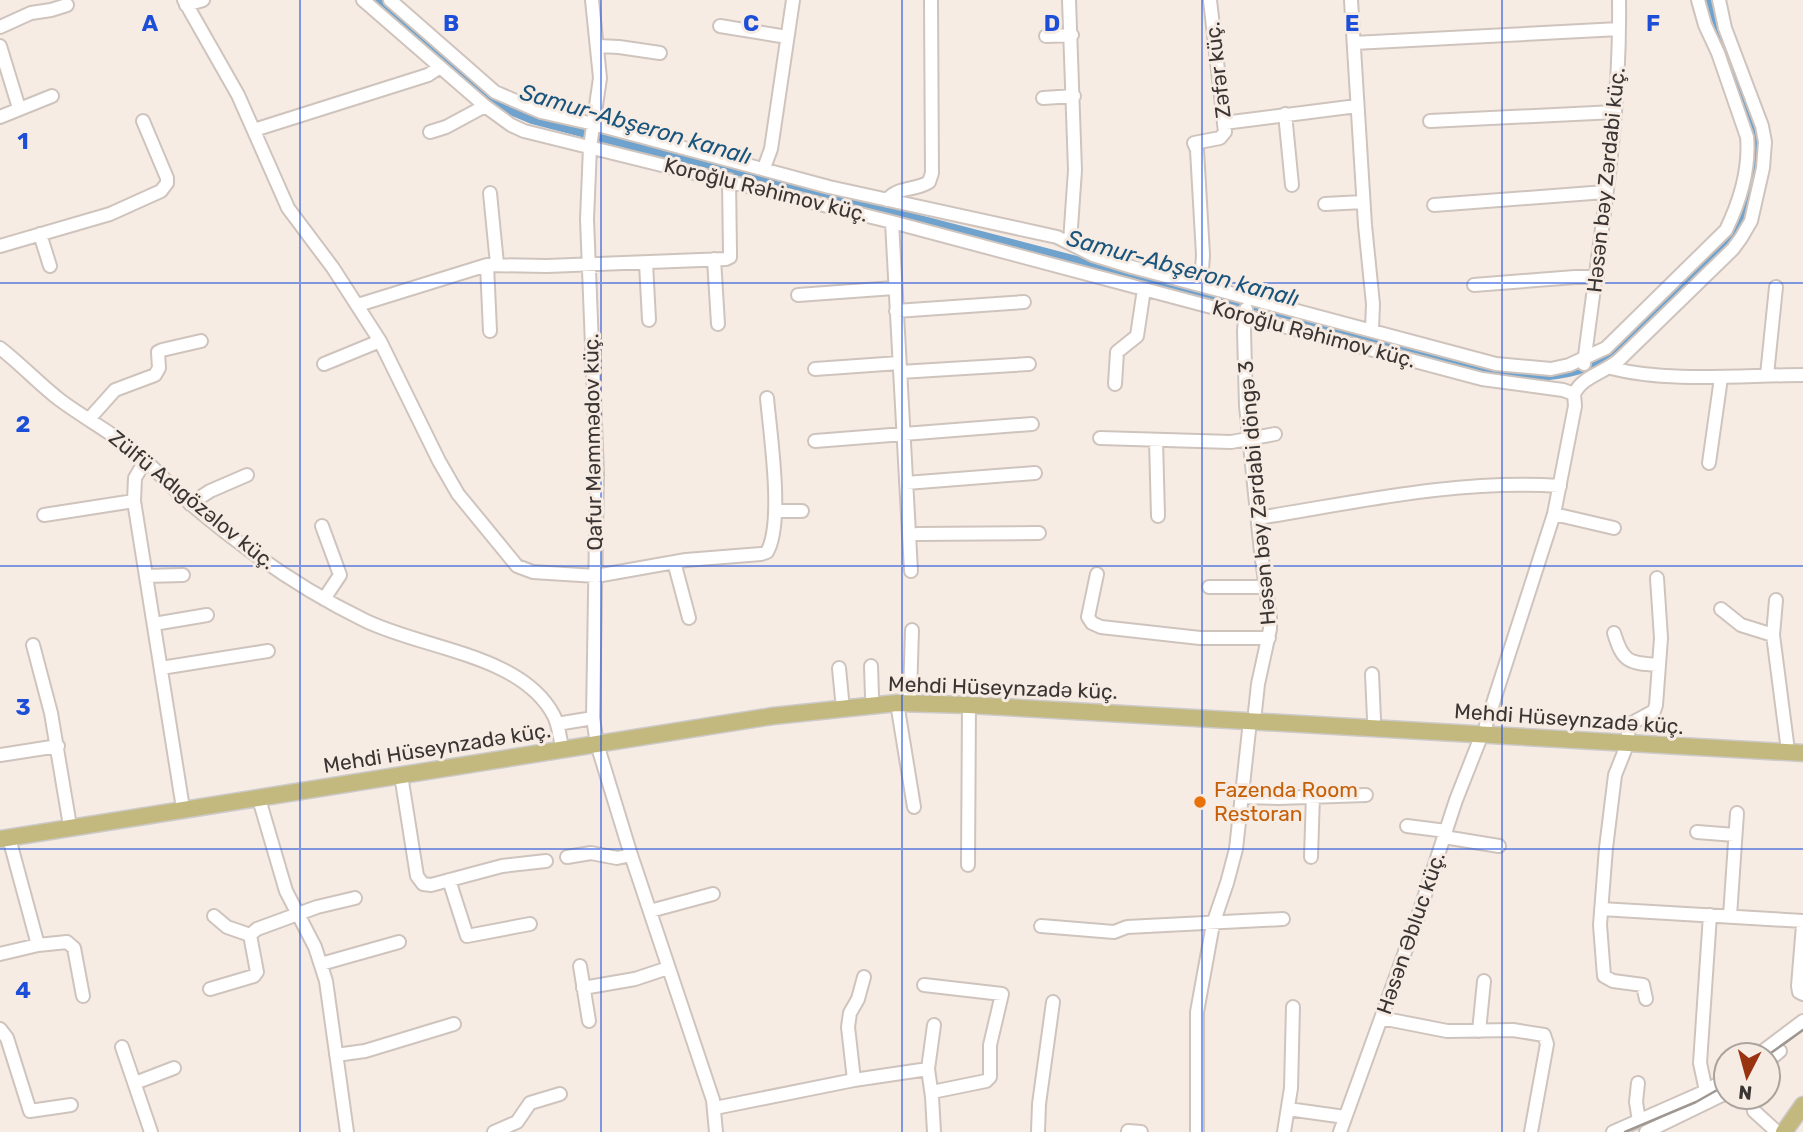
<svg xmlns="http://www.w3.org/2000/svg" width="1803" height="1132" font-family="Rubik,sans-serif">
	<rect width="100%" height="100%" fill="#f7ece4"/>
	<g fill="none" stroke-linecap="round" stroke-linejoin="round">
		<path stroke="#6fa2cc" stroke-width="10" d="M 377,0 L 494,103 L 532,119 L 1502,372 C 1542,380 1579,375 1614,353 C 1640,328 1666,303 1691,277 C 1705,264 1721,251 1732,234 C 1752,204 1761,161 1754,126 L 1710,0"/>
		<defs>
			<path id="minor" d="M 184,0 L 238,95 L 288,208 L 333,268 L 380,341 L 439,461 L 458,494 L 517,566 L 533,572 L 596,576 L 686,560 L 761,554 L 767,552 C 784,523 770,433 767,398
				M 363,0 L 485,106 L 511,125 L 524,131 L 892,222 L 1482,379 L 1563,390 L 1574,394
				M 390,0 L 495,92 L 541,112 L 594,124 L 829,187 L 1057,237 L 1093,255 L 1132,267 L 1496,364 L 1551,369 L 1569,365 L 1606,348 L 1726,230 C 1740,201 1750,170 1747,137 L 1718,53 L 1705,25 L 1698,0
				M 592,0 L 600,78 L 590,147 L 587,219 L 597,473 L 593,718 L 597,744 L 631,855 L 713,1100 L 716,1132
				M 1069,0 L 1075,170 L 1070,242
				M 1351,0 L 1365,225 L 1373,304 L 1372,329
				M 186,5 L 203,0
				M 720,26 L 787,37
				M 0,27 L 31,13 L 51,10 L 67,5
				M 1046,36 L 1072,35
				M 1354,43 L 1619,29
				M 0,46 L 19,108
				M 598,46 L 619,47 L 660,53
				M 1043,98 L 1074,96
				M 1285,114 L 1292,185
				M 0,117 L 52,96
				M 1430,121 L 1615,112
				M 1224,123 L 1357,106
				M 254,130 L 428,75 L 440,67
				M 430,132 L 446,127 L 485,106
				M 764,168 L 771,149 L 793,0
				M 490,193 L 497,264
				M 887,200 C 898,186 915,191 929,182 L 932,173 L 931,0
				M 1325,204 L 1363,202
				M 1434,205 L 1605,192
				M 892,222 L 911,571
				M 40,234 L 50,266
				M 0,246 L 110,214 L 161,191 L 167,183 L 167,178 L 143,121
				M 714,259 L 718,324
				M 646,263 L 649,320
				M 487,265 L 490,331
				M 1201,284 L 1203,255 L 1197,150 L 1194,143 L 1220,138 L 1225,132 L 1210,0
				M 1474,285 L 1575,277 L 1597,277
				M 798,295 L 894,288
				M 358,305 L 487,265 L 547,266 L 726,259 L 730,257 L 730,252 L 729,180
				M 1246,309 L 1244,331 L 1246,406 L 1261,552 L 1270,618 L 1270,629 L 1258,684 L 1255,712
				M 896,311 L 1024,302
				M 0,348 C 21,364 39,384 60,400 C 84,418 111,432 134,451 C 155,468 172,488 192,505 C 245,550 302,590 364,620 C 422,649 522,654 554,716 C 558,724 559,733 561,742
				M 324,364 L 380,341
				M 1584,364 C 1599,243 1621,122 1619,0
				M 1611,368 C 1669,383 1743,375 1803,375
				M 815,369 L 899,363
				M 900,372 L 1029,364
				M 1767,375 L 1776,287
				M 1115,384 L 1117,352 L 1137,336 L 1144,289
				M 1574,394 C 1583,375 1606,373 1621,358 L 1733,249 L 1741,238 L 1751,221 L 1763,168 L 1765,142 L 1762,126 L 1725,28 L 1719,0
				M 89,419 L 115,390 L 155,375 L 159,368 L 158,352 L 162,350 L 201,341
				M 1100,438 L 1231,442 L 1275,434
				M 1156,440 L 1158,516
				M 815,441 L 1032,424
				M 145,461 L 135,478 L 134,501 L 182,802
				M 1709,463 L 1721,378
				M 906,483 L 1035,473
				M 190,504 L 210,491 L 247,475
				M 775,511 L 802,511
				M 1554,514 L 1614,528
				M 44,515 L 134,501
				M 1258,518 C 1358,502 1458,479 1560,486
				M 322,526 L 340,575 L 324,599
				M 917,534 L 1039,533
				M 674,562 L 689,618
				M 1097,574 L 1088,617 L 1092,623 L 1101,627 L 1200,638 L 1269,638
				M 146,576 L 183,575
				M 1209,587 L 1265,587
				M 1721,609 L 1741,625 L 1773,635 L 1787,743
				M 154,624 L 207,615
				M 1614,633 C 1623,663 1629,663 1659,665
				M 1773,635 L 1776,600
				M 33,645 L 51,713 L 69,820
				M 871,666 L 872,696
				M 161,668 L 268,651
				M 839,668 L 842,699
				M 1372,674 L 1374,719
				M 910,694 L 912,630
				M 897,703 L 914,807
				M 557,724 L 593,718
				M 1486,725 L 1554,514 L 1575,406 L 1574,394
				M 0,755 L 58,746
				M 401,775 L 417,876 L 423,884 L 431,885 L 502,866 L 546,861
				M 1241,797 L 1278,798 L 1366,795
				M 259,799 L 286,891 L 315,947 L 326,981 L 347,1132
				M 1407,826 L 1446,831
				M 1697,832 L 1735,835
				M 1444,837 L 1499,846
				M 9,838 L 38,945
				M 567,857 L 591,853 L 617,858 L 631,855
				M 1311,857 L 1313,795
				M 968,865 L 969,705
				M 449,880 L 467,936 L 530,924
				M 1601,909 L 1803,921
				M 650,911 L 713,894
				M 214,916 L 227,927 L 250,935
				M 1730,916 L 1737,813
				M 1803,925 L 1798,986 L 1799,992 L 1803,994
				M 1041,926 L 1114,932 L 1127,927 L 1283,919
				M 0,954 L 38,945 L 67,942 L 74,948 L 83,996
				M 321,964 L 399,942
				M 580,966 L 589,1021
				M 924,985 L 1002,994 L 990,1045 L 990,1077 L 986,1081 L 932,1092
				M 583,988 L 635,979 L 668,968
				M 210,989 L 254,976 L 257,972 L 250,935 L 257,929 L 317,907 L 355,898
				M 1646,999 L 1643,985 L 1613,981 L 1604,976 L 1600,925 L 1606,848 L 1615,775 L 1625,750 L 1630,724 L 1654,711 L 1656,705 L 1661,638 L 1657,578
				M 1381,1018 L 1447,1031 L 1513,1030 L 1544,1035 L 1547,1044 L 1531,1132
				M 934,1025 L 928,1069 L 932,1097 L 934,1132
				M 0,1029 L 7,1038 L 30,1111 L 71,1105
				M 1479,1031 L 1484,981
				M 122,1047 L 151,1132
				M 336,1055 L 365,1051 L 454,1024
				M 1758,1055 L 1803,1021
				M 1768,1061 L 1780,1051
				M 854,1080 L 848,1027 L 850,1013 L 858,999 L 864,977
				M 135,1083 L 174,1068
				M 1638,1083 L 1636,1102 L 1639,1121
				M 1706,1091 L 1700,1063 L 1710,915
				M 1751,1097 L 1754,1111 L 1777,1132
				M 715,1108 L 854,1080 L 928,1069
				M 1288,1109 L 1345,1117
				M 1128,1131 L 1141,1132
				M 494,1132 L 517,1122 L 530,1103 L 560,1094
				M 1038,1132 L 1039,1104 L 1053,1002
				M 1197,1132 L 1197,1012 L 1213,924 L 1227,883 L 1236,849 L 1250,721
				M 1284,1132 L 1291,1088 L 1293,1007
				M 1340,1132 L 1419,913 L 1456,800 L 1482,734
				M 1613,1132 L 1706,1091 L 1726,1079
				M 1646,1132 L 1726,1093"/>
			<path id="major" d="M 0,839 L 773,716 L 897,703 L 969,705 L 1803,753
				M 1784,1132 L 1803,1105"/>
		</defs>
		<use href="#minor" stroke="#cfc4bd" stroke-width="16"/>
		<use href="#major" stroke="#cccaca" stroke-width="19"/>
		<use href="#minor" stroke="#fff" stroke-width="12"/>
		<use href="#major" stroke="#c3b97f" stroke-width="16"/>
		<path stroke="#9e9690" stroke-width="2.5" d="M 1768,1055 L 1803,1030
			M 1625,1132 L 1696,1102 L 1726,1085"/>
	</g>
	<path fill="none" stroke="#1d4ed8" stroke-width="2" stroke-opacity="0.55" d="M 300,0 L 300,1132M 601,0 L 601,1132M 902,0 L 902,1132M 1202,0 L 1202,1132M 1502,0 L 1502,1132M 0,283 L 1803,283M 0,566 L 1803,566M 0,849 L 1803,849"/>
	<circle fill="#e8710a" stroke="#f7ece4" stroke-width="2.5" cx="1200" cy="802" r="7"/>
	<g text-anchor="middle" stroke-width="6" stroke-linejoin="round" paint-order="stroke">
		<g font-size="21" fill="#3a3532" stroke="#f7ece4">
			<text transform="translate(1218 70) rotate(-97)" y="7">Zəfər küç.</text>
			<text transform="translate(1606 180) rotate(-84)" y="7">Həsən bəy Zərdabi küç.</text>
			<text transform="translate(766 190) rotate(14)" y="7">Koroğlu Rəhimov küç.</text>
			<text transform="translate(1314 334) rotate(15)" y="7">Koroğlu Rəhimov küç.</text>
			<text transform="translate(593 442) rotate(-91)" y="7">Qafur Məmmədov küç.</text>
			<text transform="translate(1257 493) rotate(-95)" y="7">Həsən bəy Zərdabi döngə 3</text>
			<text transform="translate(192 500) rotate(39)" y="7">Zülfü Adıgözəlov küç.</text>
			<text transform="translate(1003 688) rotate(2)" y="7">Mehdi Hüseynzadə küç.</text>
			<text transform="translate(1569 719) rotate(4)" y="7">Mehdi Hüseynzadə küç.</text>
			<text transform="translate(437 748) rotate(-9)" y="7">Mehdi Hüseynzadə küç.</text>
			<text transform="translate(1411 933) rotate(-71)" y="7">Həsən Əbluc küç.</text>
		</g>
		<g font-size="21" fill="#c56008" stroke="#f7ece4" text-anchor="start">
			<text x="1214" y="797">Fazenda Room<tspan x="1214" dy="24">Restoran</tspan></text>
		</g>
		<g font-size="23" font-style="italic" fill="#19547d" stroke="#f7ece4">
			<text transform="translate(636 124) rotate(16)" y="8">Samur-Abşeron kanalı</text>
			<text transform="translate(1183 268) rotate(15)" y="8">Samur-Abşeron kanalı</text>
		</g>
	</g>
	<g font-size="23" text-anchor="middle" font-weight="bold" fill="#1d4ed8" stroke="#f7ece4" stroke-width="6" stroke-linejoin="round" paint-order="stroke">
		<text x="150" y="31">A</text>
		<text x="451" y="31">B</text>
		<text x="751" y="31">C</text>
		<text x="1052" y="31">D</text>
		<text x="1352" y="31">E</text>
		<text x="1653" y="31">F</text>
		<text x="23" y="149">1</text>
		<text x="23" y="432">2</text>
		<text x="23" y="715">3</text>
		<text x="23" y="998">4</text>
	</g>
	<g transform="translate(1747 1076) rotate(186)"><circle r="33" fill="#f7ece4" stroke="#aba39d" stroke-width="2"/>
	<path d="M0-5L12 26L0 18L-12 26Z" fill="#99330f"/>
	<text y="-10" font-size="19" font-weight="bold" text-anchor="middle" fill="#3a3532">N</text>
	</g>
</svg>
